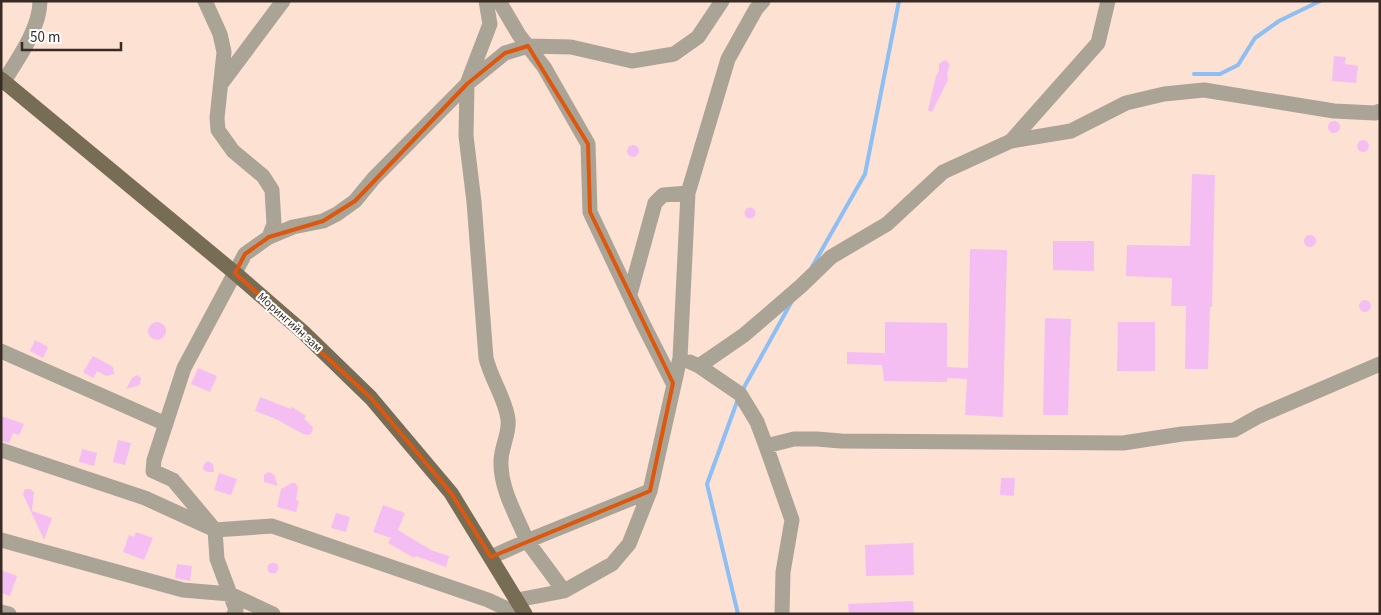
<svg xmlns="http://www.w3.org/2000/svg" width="1381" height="615" font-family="'Source Sans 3',sans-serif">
	<rect width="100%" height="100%" fill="#fde1d3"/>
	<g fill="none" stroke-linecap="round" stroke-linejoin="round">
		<path stroke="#8dbef4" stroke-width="4" d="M 1194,74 L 1220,74 L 1238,65 L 1255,38 L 1279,21 L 1320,1
			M 812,267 L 865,174 L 899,1
			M 742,391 L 792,301
			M 738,399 L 707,484 L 738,614"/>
	</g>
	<path fill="#f4bef3" d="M 1334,56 L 1346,57 L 1345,64 L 1358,66 L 1356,83 L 1332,81 Z
		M 946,60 L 950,65 L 947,73 L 948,80 L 932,112 L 928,110 L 936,76 L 939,71 L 939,64 L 943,61 Z
		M1328 127a6 6 0 1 1 12 0a6 6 0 1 1-12 0Z
		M1357 146a6 6 0 1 1 12 0a6 6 0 1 1-12 0Z
		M627 151a6 6 0 1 1 12 0a6 6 0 1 1-12 0Z
		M 1192,174 L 1215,175 L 1212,307 L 1210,307 L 1208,369 L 1185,369 L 1186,306 L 1171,306 L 1172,278 L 1126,276 L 1127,245 L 1190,246 Z
		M744.5 213a5.5 5.5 0 1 1 11 0a5.5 5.5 0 1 1-11 0Z
		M1304 241a6 6 0 1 1 12 0a6 6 0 1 1-12 0Z
		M 1053,241 L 1094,241 L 1094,271 L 1053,270 Z
		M 970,249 L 1007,250 L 1003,417 L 965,415 L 967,379 L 947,378 L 947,382 L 884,381 L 882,365 L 847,364 L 847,352 L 885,353 L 885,322 L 947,323 L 947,367 L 968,368 Z
		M1359 306a6 6 0 1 1 12 0a6 6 0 1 1-12 0Z
		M 1045,318 L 1071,319 L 1068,415 L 1043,415 Z
		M 1118,322 L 1155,322 L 1155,371 L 1117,371 Z
		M148 331a9 9 0 1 1 18 0a9 9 0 1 1-18 0Z
		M 35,340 L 48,347 L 43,358 L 30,351 Z
		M 93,356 L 113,367 L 114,374 L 106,376 L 97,371 L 93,378 L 83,372 Z
		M 198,368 L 217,376 L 210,392 L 191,384 Z
		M 137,375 L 141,378 L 140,385 L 126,389 L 132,378 Z
		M 260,397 L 291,409 L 292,407 L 306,416 L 304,419 L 311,425 L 313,428 L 312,432 L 309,435 L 303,434 L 276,419 L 255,411 Z
		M 1,416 L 24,424 L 19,435 L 13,433 L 9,443 L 1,441 Z
		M 118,440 L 131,443 L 125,465 L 113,462 Z
		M 82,449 L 97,453 L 94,466 L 79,462 Z
		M 208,461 L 213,464 L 214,472 L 207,472 L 203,469 L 204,464 Z
		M 269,472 L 274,475 L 278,486 L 264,482 L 264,475 Z
		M 219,473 L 237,479 L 231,495 L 214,490 Z
		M 1001,478 L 1015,478 L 1014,496 L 1000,495 Z
		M 292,483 L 295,483 L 298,487 L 296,500 L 299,501 L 296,512 L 277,507 L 281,489 Z
		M 25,489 L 30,489 L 34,492 L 32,511 L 52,518 L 44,540 L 23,494 Z
		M 383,505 L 405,513 L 398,530 L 431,550 L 449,556 L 446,567 L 416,556 L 414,558 L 388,543 L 391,538 L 373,532 Z
		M 336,513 L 350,517 L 346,532 L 331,528 Z
		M 136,532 L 153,538 L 144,560 L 123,552 L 129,535 L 134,537 Z
		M 913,543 L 914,575 L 866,576 L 865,545 Z
		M267.5 568a5.5 5.5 0 1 1 11 0a5.5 5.5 0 1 1-11 0Z
		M 177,564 L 192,566 L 190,581 L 175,578 Z
		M 1,570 L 17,576 L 10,596 L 1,593 Z
		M 913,601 L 914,614 L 849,614 L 848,604 Z"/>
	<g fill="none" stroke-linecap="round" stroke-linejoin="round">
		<path stroke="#aaa497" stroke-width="15" d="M 205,1 L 220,34 L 224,52 L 217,118 L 218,130 L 233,151 L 263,176 L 272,190 L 274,224 L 269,237
			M 486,1 L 490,24 L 467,84 L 466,136 L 474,202 L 486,358 C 491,379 505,398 508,419 C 510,433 501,447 501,461 C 500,489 517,516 527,541 L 650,491
			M 499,1 L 519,35 L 544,67 L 588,144 L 590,212 L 642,322 L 673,383
			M 4,81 C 18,59 40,28 40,1
			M 221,84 L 283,1
			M 1011,141 L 1098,43 L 1108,1
			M 630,294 L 655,203 L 663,195 L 688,193
			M 1,351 L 166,424
			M 690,362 L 699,366 L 740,394 L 757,422 L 766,446 L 792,520 L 783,572 L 782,614
			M 699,366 L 744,335 L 801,286 L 831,257 L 887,224 L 943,172 L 1011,141 L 1071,131 L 1126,103 L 1164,94 L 1204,90 L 1334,111 L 1375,113 L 1380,111
			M 766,446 L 794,439 L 817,439 L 841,441 L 1123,443 L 1182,434 L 1234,430 L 1259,416 L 1380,364
			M 1,450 L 145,498 L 215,530 L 272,526 L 488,600 L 518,614
			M 1,540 L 183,590 L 230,594 L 273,614
			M 491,557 L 527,541 L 564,591
			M 517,600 L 564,591 L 612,564 L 629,544 L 650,491 L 680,358 L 688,193 L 728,59 L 756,9 L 763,1
			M 1,612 L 9,614
			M 234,614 L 236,610 L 217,559 L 215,530 L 173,480 L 153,471 L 154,460 L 184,368 L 245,254 L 269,237 L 293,227 L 323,221 L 337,214 L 355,201 L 374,178 L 467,84 L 505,53 L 528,46 L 571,47 L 632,61 L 674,54 L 698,37 L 722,1"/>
		<path stroke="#776c54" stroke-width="15" d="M 1,79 L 235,273 L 303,332 L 371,398 L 451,493 L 525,614"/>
	</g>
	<path fill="none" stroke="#df570d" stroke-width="4" stroke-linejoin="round" d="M 528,46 L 588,144 L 590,212 L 673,383 L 650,491 L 491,557 L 451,493 L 371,398 L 235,273 L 245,254 L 269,237 L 323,221 L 355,201 L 467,84 L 505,53 Z"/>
	<g text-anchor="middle" stroke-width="4" stroke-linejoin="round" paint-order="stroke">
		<g font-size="12" fill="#372b24" stroke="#fff">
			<text transform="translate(290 322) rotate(42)" y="4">Морингийн зам</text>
		</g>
	</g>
	<rect width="1381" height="615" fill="none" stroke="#372b24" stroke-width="5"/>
	<path d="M22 42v8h99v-8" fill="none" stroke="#372b24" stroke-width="2.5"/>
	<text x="30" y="42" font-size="15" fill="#372b24" stroke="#ffffff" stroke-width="4" paint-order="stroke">50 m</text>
</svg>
